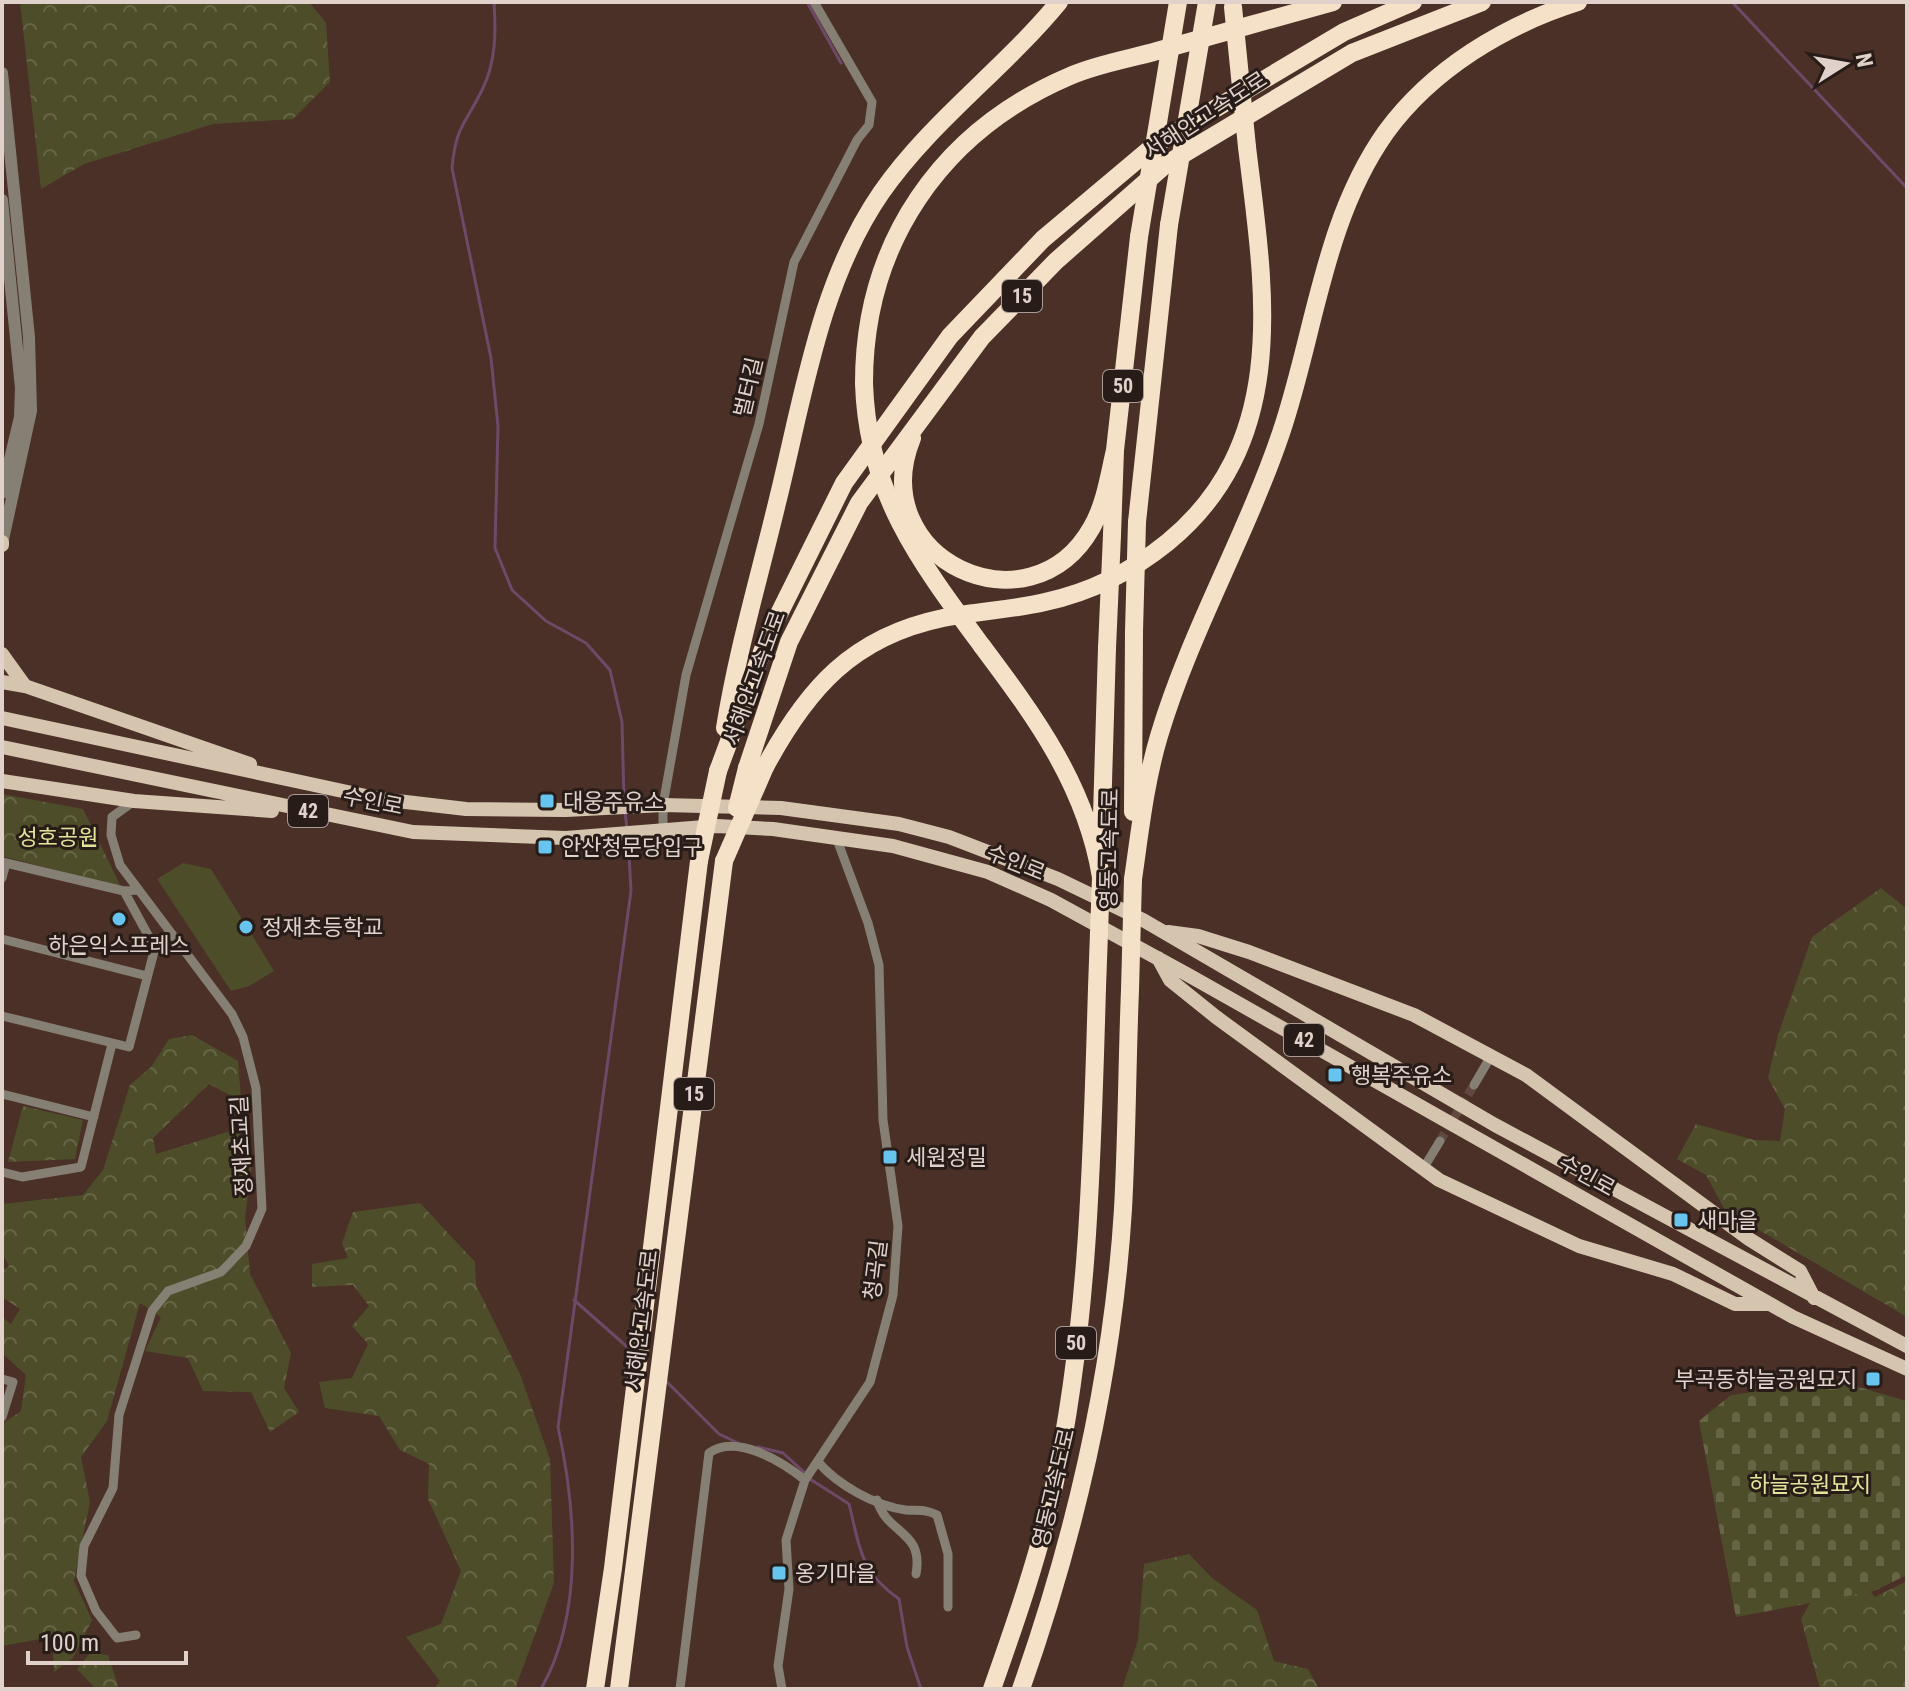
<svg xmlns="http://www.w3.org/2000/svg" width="1909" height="1691" font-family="'Roboto Condensed','Noto Sans KR',sans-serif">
	<defs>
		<pattern id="forest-crowns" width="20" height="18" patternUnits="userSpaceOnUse" patternTransform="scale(2)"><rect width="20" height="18" fill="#4d4e29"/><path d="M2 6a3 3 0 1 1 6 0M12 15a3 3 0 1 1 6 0" fill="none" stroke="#666647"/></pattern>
		<pattern id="cemetery-stones" width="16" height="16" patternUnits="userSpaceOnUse" patternTransform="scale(2)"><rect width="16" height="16" fill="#4d4e29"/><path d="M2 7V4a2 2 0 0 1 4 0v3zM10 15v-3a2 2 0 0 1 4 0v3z" fill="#666647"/></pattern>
	</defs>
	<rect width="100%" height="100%" fill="#4a3027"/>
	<path fill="#4d4e29" d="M 183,863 L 211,869 L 274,971 L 249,986 L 231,991 L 157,879 Z"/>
	<path fill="url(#forest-crowns)" d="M 20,2 L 309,2 L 326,23 L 330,82 L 293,119 L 213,124 L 84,164 L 41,189 Z
		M 2,794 L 83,809 L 121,887 L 2,856 Z
		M 1881,888 L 1907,909 L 1907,1317 L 1725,1210 L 1706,1175 L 1677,1159 L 1696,1124 L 1754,1140 L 1780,1141 L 1785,1109 L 1768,1078 L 1778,1035 L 1812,937 Z
		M 192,1035 L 238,1061 L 242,1111 L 234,1116 L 233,1097 L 209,1084 L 153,1138 L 156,1154 L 237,1129 L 253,1158 L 245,1217 L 250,1274 L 291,1353 L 284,1388 L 299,1412 L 270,1432 L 251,1392 L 203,1391 L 188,1358 L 145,1351 L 161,1317 L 140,1303 L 107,1421 L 81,1457 L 90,1502 L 74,1581 L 92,1620 L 73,1658 L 54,1672 L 53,1650 L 46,1638 L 2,1646 L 2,1424 L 21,1411 L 26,1375 L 2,1353 L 2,1317 L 11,1324 L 20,1309 L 2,1297 L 2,1272 L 9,1266 L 2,1253 L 2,1204 L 83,1195 L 103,1170 L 130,1085 L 151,1067 L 169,1039 Z
		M 23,1106 L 83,1120 L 75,1159 L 8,1162 Z
		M 420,1203 L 475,1262 L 476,1285 L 520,1374 L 550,1459 L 554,1583 L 515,1689 L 434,1689 L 440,1681 L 406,1637 L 441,1624 L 461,1571 L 428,1499 L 429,1464 L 400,1450 L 379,1416 L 325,1408 L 319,1382 L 352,1378 L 368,1344 L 352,1326 L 369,1306 L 353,1285 L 312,1287 L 312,1264 L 348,1258 L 342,1243 L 353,1212 Z
		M 1189,1554 L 1212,1578 L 1257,1610 L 1274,1661 L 1308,1669 L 1319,1689 L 1122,1689 L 1138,1640 L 1144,1564 Z
		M 1824,1579 L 1860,1579 L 1875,1597 L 1907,1581 L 1907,1689 L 1820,1689 L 1801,1619 Z
		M 90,1653 L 108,1655 L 119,1689 L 96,1689 L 77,1669 Z"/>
	<path fill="url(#cemetery-stones)" d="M 1837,1381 L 1907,1401 L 1907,1575 L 1874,1591 L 1736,1617 L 1699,1421 L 1731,1395 Z"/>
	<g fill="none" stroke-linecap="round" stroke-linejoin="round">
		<path stroke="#6e4a68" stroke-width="3" d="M 494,2 C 496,31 496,61 483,88 C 466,124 456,124 452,168 L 491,358 L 498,426 L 495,548 L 512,590 L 546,621 L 586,643 L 610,670 L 622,722 L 624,801
			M 807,2 L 841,63
			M 1732,2 L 1907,188
			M 625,812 L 627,829
			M 574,1300 L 633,1352
			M 666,1381 L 719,1434 L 738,1443
			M 758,1447 L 783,1453 L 805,1473
			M 810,1479 L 849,1504 C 860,1548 860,1572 899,1599 L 907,1647 L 921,1689
			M 541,1689 C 584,1614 576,1509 558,1427 L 631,891 L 628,836"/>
		<path stroke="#614840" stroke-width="9" stroke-dasharray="9 4.5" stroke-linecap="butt" d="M 1440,1141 L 1474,1085"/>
		<path stroke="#867f74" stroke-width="9" d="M 134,801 L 112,817 L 111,835 L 120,865 L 232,1014 L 243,1037 L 256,1088 L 262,1209 L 246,1246 L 221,1272 L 168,1291 L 152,1311 L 119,1415 L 113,1488 L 84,1546 L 81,1576 L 96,1611 L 117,1638 L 136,1635
			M 663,831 L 663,805 L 686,675 L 759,424 L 794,262 L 857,140 L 869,125 L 872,102 L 814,2
			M 2,862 L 124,891 L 139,890
			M 2,878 L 6,863
			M 2,939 L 147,976
			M 2,1016 L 129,1047 L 155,948 L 124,891
			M 1474,1085 L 1491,1056
			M 2,1094 L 94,1117
			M 1423,1169 L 1440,1141
			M 2,1172 L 22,1177 L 81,1167 L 112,1044
			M 2,1379 L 13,1382 L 2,1417
			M 818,1462 C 838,1485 875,1506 906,1510 C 918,1511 926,1509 937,1515 L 948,1554 L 948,1607
			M 877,1500 C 887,1535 924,1530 916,1574
			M 680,1689 L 709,1453 C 736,1433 783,1462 805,1480
			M 782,1689 L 778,1666 L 789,1589 L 786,1540 L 805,1480 L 870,1382 L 893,1295 L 898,1226 L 883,1120 L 879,965 L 868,923 L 836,837"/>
		<path stroke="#867f74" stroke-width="12" d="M 2,73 L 29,337 L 31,411 L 2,544
			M 2,200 L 21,388 L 20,417 L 2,493"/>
		<path stroke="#d5c5af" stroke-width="14" d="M 2,545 L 2,542
			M 2,654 L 25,686
			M 2,682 L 25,686 L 250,764
			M 2,718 L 380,799 L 466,809 L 566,810 L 663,805 L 781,808 L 899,824 L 949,837 L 1058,879 L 1143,920 L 1495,1125 L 1907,1346
			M 2,747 L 413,832 L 566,838 L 717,826 L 773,829 L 893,846 L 988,872 L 1051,900 L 1190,976 L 1793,1317 L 1907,1369
			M 2,781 L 134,801 L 272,811
			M 1168,932 L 1198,936 L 1249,952 L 1414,1015 L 1526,1075 L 1749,1239 L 1800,1271 L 1814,1298
			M 1158,958 L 1170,980 L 1216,1017 L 1439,1180 L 1579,1246 L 1673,1274 L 1735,1304 L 1768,1304"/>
		<path stroke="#f4e1c7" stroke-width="18" d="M 864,383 C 864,243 941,131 1070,76 C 1097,64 1129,59 1157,51 C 1216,35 1274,18 1333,2
			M 912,438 C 863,559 1030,637 1092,527 C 1105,504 1109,476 1115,450
			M 1137,522 L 1169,225
			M 1112,535 L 1115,450 L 1139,237
			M 982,646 C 1036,718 1086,786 1101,877
			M 725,728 C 737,652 759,578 777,503 C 803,399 819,283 881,193 C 931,121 1003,70 1059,2
			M 765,767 C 807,689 852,637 943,618 C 977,611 1011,610 1045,602 C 1092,592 1131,572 1168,542 C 1292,440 1264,287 1247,147
			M 747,768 L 789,642 L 859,503 L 982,337 L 1056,261 L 1165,165 L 1352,53 L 1482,2
			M 718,771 L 768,636 L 844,483 L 950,336 L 1043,239 L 1156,144 L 1344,32 L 1413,2
			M 1133,812 L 1134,631
			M 1101,849 L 1107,648
			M 1133,879 C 1140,831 1145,783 1159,736 C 1190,632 1246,536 1281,433 C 1315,333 1323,221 1386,132 C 1432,69 1505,25 1578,2
			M 595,1689 L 613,1568 L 699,861
			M 619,1689 L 724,861
			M 992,1689 C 1015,1624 1038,1558 1053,1491 C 1089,1326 1092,1155 1097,988
			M 1021,1689 C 1075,1536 1113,1371 1123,1209 C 1127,1136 1127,1063 1130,990"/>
		<path stroke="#f4e1c7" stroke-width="18" d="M 1233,7 L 1247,147
			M 1169,225 L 1207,2
			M 1139,237 L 1178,2
			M 864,383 C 867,492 919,561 982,646
			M 1134,631 L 1137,522
			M 1107,648 L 1112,535
			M 737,808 L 747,768
			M 699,861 L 718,771
			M 724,861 L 765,767
			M 1097,988 L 1101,877
			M 1130,990 L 1133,879"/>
	</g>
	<g fill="#66c4ef" stroke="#271c17" stroke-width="3">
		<rect x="539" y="793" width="16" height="16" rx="4"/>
		<rect x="537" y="839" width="16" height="16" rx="4"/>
		<circle cx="119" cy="919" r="8"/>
		<circle cx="246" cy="927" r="8"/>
		<rect x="1327" y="1067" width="16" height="16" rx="4"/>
		<rect x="882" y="1149" width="16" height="16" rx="4"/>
		<rect x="1673" y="1212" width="16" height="16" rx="4"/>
		<rect x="1865" y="1371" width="16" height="16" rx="4"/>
		<rect x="771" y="1565" width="16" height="16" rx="4"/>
	</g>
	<g text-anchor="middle" stroke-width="6" stroke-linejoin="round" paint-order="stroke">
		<g fill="#271c17" stroke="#a99b95" stroke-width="2">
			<rect x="1002" y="280" width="40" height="32" rx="6"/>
			<rect x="1103" y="370" width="40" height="32" rx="6"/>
			<rect x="288" y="795" width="40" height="32" rx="6"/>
			<rect x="1284" y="1024" width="40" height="32" rx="6"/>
			<rect x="674" y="1078" width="40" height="32" rx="6"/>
			<rect x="1056" y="1327" width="40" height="32" rx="6"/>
		</g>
		<g font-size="20" font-weight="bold" fill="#e1d1cb">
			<text x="1022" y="303">15</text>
			<text x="1123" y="393">50</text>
			<text x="308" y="818">42</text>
			<text x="1304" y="1047">42</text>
			<text x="694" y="1101">15</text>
			<text x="1076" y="1350">50</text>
		</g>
		<g font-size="22" fill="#e1d1cb" stroke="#271c17">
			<text transform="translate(1205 115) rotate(-33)" y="8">서해안고속도로</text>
			<text transform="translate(748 387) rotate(-77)" y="8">벌터길</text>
			<text transform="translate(754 678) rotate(-70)" y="8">서해안고속도로</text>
			<text transform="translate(373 801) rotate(11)" y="8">수인로</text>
			<text transform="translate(1109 849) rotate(-89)" y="8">영동고속도로</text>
			<text transform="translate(1016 862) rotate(22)" y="8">수인로</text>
			<text transform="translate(241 1146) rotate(-93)" y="8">정재초교길</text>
			<text transform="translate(1587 1175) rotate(29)" y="8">수인로</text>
			<text transform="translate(875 1270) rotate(-83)" y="8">청곡길</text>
			<text transform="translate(641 1320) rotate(-83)" y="8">서해안고속도로</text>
			<text transform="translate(1053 1488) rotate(-77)" y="8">영동고속도로</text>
		</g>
		<g font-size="22" fill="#e1d1cb" stroke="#271c17" text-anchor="start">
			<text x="563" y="809">대웅주유소</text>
			<text x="561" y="855">안산청문당입구</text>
			<text x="262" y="935">정재초등학교</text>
			<text x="119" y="953" text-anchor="middle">하은익스프레스</text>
			<text x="1351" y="1083">행복주유소</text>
			<text x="906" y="1165">세원정밀</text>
			<text x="1697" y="1228">새마을</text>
			<text x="1857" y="1387" text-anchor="end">부곡동하늘공원묘지</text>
			<text x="795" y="1581">옹기마을</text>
		</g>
		<g font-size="22" fill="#e2e499" stroke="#271c17">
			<text x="58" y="845">성호공원</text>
			<text x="1810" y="1492">하늘공원묘지</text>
		</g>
	</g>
	<rect width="1909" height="1691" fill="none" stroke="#e1d1cb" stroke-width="8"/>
	<g transform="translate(1845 64) rotate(79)" stroke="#271c17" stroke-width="6" paint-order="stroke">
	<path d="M0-6L14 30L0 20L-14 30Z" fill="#e1d1cb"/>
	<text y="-12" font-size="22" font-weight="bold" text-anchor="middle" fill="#e1d1cb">N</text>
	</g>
	<path d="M28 1651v12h158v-12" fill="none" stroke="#e1d1cb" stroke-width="4"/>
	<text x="40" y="1651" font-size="24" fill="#e1d1cb" stroke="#271c17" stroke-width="6" paint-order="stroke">100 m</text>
</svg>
